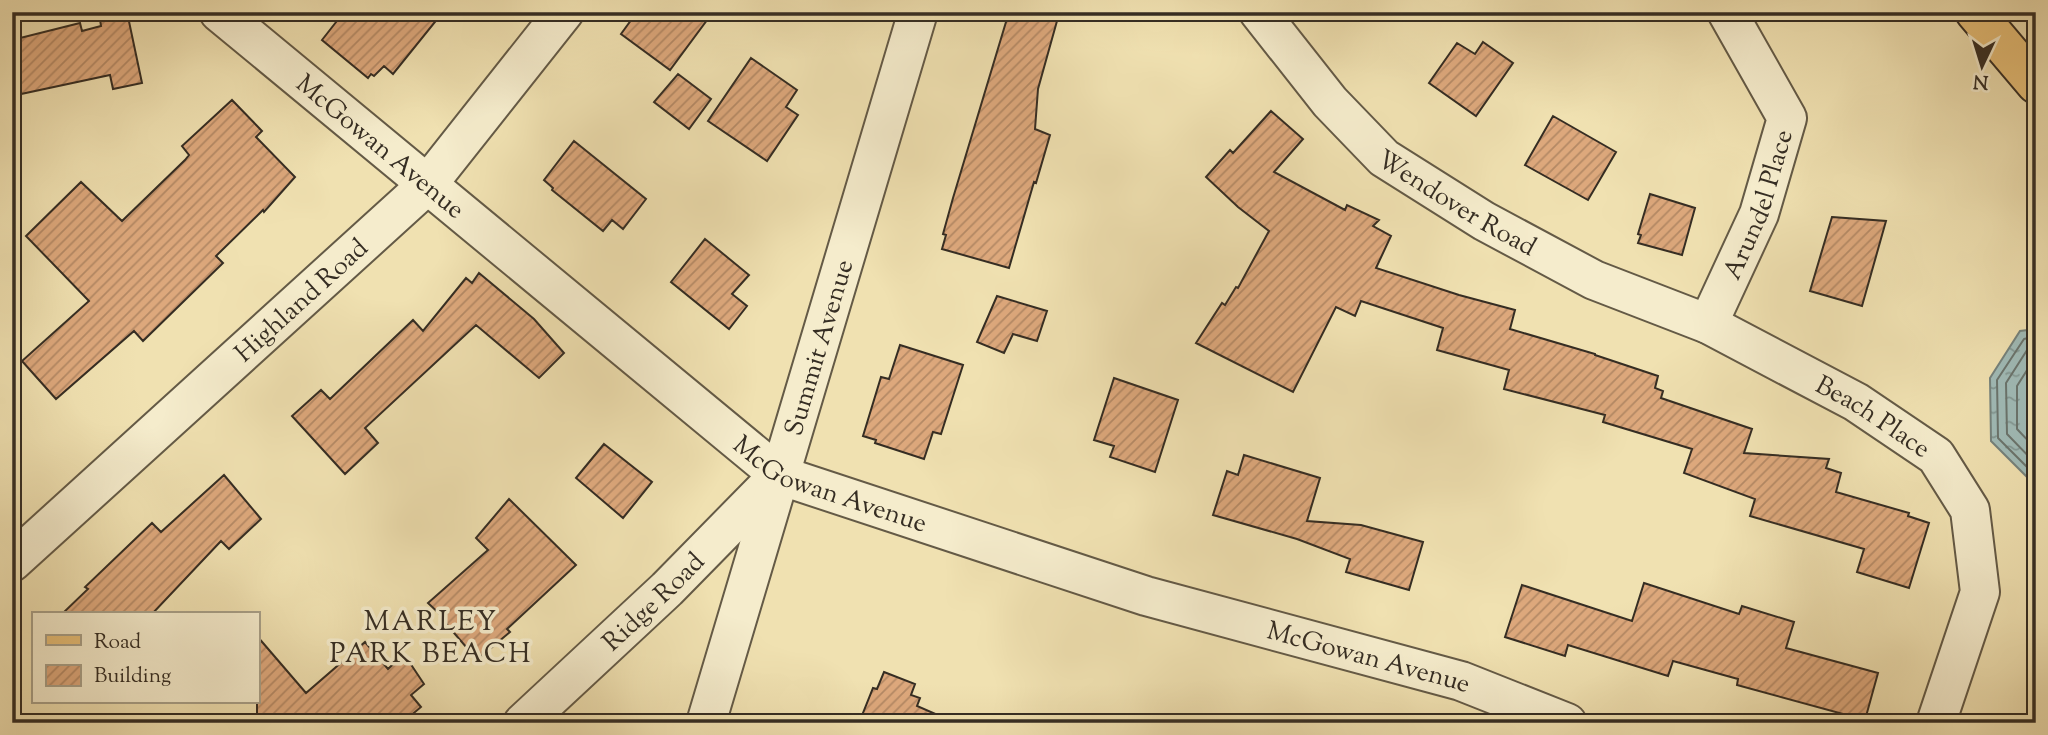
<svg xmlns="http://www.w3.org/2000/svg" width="2048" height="735" font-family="'Sorts Mill Goudy',serif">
	<defs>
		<pattern id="water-ripples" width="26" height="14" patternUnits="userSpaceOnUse" patternTransform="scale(1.75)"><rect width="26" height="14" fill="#a0bbb7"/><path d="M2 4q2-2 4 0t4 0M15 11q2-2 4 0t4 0" fill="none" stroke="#839894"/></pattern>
		<pattern id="building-hatch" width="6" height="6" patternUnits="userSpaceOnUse" patternTransform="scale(1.75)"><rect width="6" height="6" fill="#dda87c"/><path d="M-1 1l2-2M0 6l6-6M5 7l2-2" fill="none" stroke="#b48965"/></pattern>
	</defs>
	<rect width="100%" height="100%" fill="#f0e1b1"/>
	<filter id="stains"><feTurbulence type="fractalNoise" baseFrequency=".00286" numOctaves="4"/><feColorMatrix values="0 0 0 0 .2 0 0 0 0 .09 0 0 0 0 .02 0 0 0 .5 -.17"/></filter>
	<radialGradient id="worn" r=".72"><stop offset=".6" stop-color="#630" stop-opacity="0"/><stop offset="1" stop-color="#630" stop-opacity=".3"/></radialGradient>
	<path fill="url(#water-ripples)" stroke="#75827c" stroke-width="2" d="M 2036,329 L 2036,486 L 1991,441 L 1990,378 L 2020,331 Z"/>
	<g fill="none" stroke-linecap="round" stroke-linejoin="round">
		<path stroke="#6a746d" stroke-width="2" d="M 2036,336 L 2024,339 L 1997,380 L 1998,438 L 2036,476
			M 2036,345 L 2029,347 L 2006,383 L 2007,434 L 2036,464
			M 2036,356 L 2017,386 L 2017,429 L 2036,449"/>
	</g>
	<path fill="url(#building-hatch)" stroke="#352d23" stroke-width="2" d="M 99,12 L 127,12 L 142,83 L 113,89 L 110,75 L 21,94 L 12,53 L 12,40 L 80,23 L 82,31 L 101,26 Z
		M 344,12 L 443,12 L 393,74 L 384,66 L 374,76 L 371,74 L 368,78 L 322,40 Z
		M 637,12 L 713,12 L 670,70 L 621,34 Z
		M 1009,12 L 1025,12 L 1057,21 L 1038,89 L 1035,129 L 1050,135 L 1036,183 L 1034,182 L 1009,268 L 942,249 L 946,235 L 943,234 L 953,198 Z
		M 1483,42 L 1513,63 L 1476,116 L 1429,83 L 1457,43 L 1475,54 Z
		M 751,58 L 797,90 L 786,107 L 798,115 L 767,161 L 708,121 Z
		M 678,74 L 711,99 L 689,129 L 654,102 Z
		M 232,100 L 262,131 L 256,137 L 295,177 L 264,212 L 263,210 L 216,256 L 223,263 L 143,341 L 134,331 L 56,399 L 22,361 L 89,301 L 26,236 L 81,182 L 122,221 L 185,160 L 189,155 L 182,146 Z
		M 1271,111 L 1303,139 L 1274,172 L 1345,210 L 1347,205 L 1379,220 L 1373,226 L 1391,236 L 1376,268 L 1459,295 L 1515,310 L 1510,329 L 1595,354 L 1595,355 L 1658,376 L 1655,388 L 1663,391 L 1661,398 L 1752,429 L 1744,453 L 1829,459 L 1826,468 L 1841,473 L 1836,492 L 1909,513 L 1908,516 L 1929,523 L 1909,588 L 1857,572 L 1864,549 L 1750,516 L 1755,499 L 1684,473 L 1692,449 L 1603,422 L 1605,415 L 1504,389 L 1509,370 L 1437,350 L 1443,328 L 1361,301 L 1355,316 L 1336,307 L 1293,392 L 1196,343 L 1222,303 L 1225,305 L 1236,287 L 1238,288 L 1269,231 L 1238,207 L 1206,177 L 1230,150 L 1233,153 Z
		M 1553,116 L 1616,152 L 1588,200 L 1525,165 Z
		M 574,141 L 646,199 L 623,229 L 612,220 L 603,231 L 552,190 L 553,188 L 544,180 Z
		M 1650,194 L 1695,208 L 1682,255 L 1638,243 L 1641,235 L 1638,234 Z
		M 1832,217 L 1886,221 L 1862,306 L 1810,291 Z
		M 705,239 L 749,275 L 732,294 L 747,306 L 729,329 L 671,282 Z
		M 479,273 L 534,319 L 564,353 L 539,378 L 476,325 L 365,428 L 378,443 L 345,474 L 292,416 L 321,390 L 330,399 L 413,320 L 423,331 L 466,278 L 472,283 Z
		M 997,296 L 1047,311 L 1037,341 L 1013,334 L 1004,353 L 977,342 Z
		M 900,345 L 963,365 L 941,434 L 933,432 L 924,459 L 875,443 L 876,440 L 863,436 L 881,377 L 889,379 Z
		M 1114,378 L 1178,400 L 1155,472 L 1110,457 L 1114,446 L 1094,440 Z
		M 604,444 L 652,482 L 623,518 L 576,478 Z
		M 1244,455 L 1320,478 L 1307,521 L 1361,525 L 1423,542 L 1409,590 L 1346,572 L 1350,559 L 1297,539 L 1213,515 L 1227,471 L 1238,475 Z
		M 224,475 L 261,519 L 229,549 L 221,541 L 152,614 L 62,614 L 88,589 L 85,587 L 152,523 L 161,532 Z
		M 509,499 L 576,565 L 507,629 L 510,632 L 479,658 L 469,646 L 467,648 L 442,619 L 444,618 L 428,603 L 488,550 L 476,538 Z
		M 1644,583 L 1739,614 L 1742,606 L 1794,622 L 1786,648 L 1878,673 L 1865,720 L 1737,685 L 1738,679 L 1673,661 L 1668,676 L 1568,645 L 1565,656 L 1505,637 L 1522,585 L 1632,621 Z
		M 257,636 L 306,693 L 365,642 L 388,669 L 404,654 L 424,684 L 411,695 L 421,707 L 402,723 L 257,723 Z
		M 884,672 L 915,684 L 911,695 L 920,698 L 917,706 L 956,723 L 859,723 L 873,688 L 877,689 Z"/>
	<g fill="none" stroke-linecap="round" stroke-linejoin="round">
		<defs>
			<g id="minor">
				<path id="s1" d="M 219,12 L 779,475 L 1146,596 L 1461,681 L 1567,723"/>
				<path id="s2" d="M 1259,12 L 1330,102 L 1384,158 L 1484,221 L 1594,280 L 1708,324 L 1856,402 L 1936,456 L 1970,510 L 1980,592 L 1936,723"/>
				<path id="s3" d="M 1708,324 L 1759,214 L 1787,118 L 1727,12"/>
				<path id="s4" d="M 12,562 L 427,185 L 564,12"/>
				<path id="s5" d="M 523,723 L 667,589 L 775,479"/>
				<path id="s6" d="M 706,723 L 918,12"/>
			</g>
			<path id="major" d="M 1975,12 L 2036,84"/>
		</defs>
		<use href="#minor" stroke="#645a46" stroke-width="42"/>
		<use href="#major" stroke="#352d23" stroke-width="42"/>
		<use href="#minor" stroke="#f5eccc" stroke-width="38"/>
		<use href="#major" stroke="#e8c078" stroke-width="38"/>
	</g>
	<g text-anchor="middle" stroke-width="7" stroke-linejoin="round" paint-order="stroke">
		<g font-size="26" fill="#352d23" stroke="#f5eccc">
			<text dy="9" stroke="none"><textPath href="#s1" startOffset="210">McGowan Avenue</textPath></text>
			<text dy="9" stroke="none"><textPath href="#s2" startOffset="278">Wendover Road</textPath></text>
			<text dy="9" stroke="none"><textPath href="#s3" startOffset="130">Arundel Place</textPath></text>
			<text dy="9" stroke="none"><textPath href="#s4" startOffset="390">Highland Road</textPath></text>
			<text dy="9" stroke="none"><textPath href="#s6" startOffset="392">Summit Avenue</textPath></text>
			<text dy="9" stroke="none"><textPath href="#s2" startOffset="747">Beach Place</textPath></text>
			<text dy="9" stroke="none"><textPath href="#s1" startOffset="777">McGowan Avenue</textPath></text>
			<text dy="9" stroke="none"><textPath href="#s5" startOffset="178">Ridge Road</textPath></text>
			<text dy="9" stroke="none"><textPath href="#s1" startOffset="1344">McGowan Avenue</textPath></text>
		</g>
		<g font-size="28" letter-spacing="2" fill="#352d23" stroke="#f5eccc">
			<text x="431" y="630">MARLEY<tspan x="431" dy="32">PARK BEACH</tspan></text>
		</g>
	</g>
	<rect width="2048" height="735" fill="none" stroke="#f0e1b1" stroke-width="42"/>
	<rect x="14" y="14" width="2020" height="707" fill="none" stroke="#352d23" stroke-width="3.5"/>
	<rect x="21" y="21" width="2006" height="693" fill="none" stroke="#352d23" stroke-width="2"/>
	<rect x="32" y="612" width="228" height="91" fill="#f5eccc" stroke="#a8a088" stroke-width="2"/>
	<rect x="46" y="635" width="35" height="10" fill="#e8c078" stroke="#a8a088" stroke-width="2"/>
	<text x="94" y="648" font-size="21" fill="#352d23">Road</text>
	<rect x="46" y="665" width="35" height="21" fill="url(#building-hatch)" stroke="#a8a088" stroke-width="2"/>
	<text x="94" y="682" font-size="21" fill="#352d23">Building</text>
	<g transform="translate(1982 66) rotate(184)" stroke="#f5eccc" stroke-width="5" paint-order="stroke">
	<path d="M0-5L12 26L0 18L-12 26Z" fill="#352d23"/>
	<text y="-10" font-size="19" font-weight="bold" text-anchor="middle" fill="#352d23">N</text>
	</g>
	<rect width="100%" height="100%" filter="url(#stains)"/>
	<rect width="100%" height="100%" fill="url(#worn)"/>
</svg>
